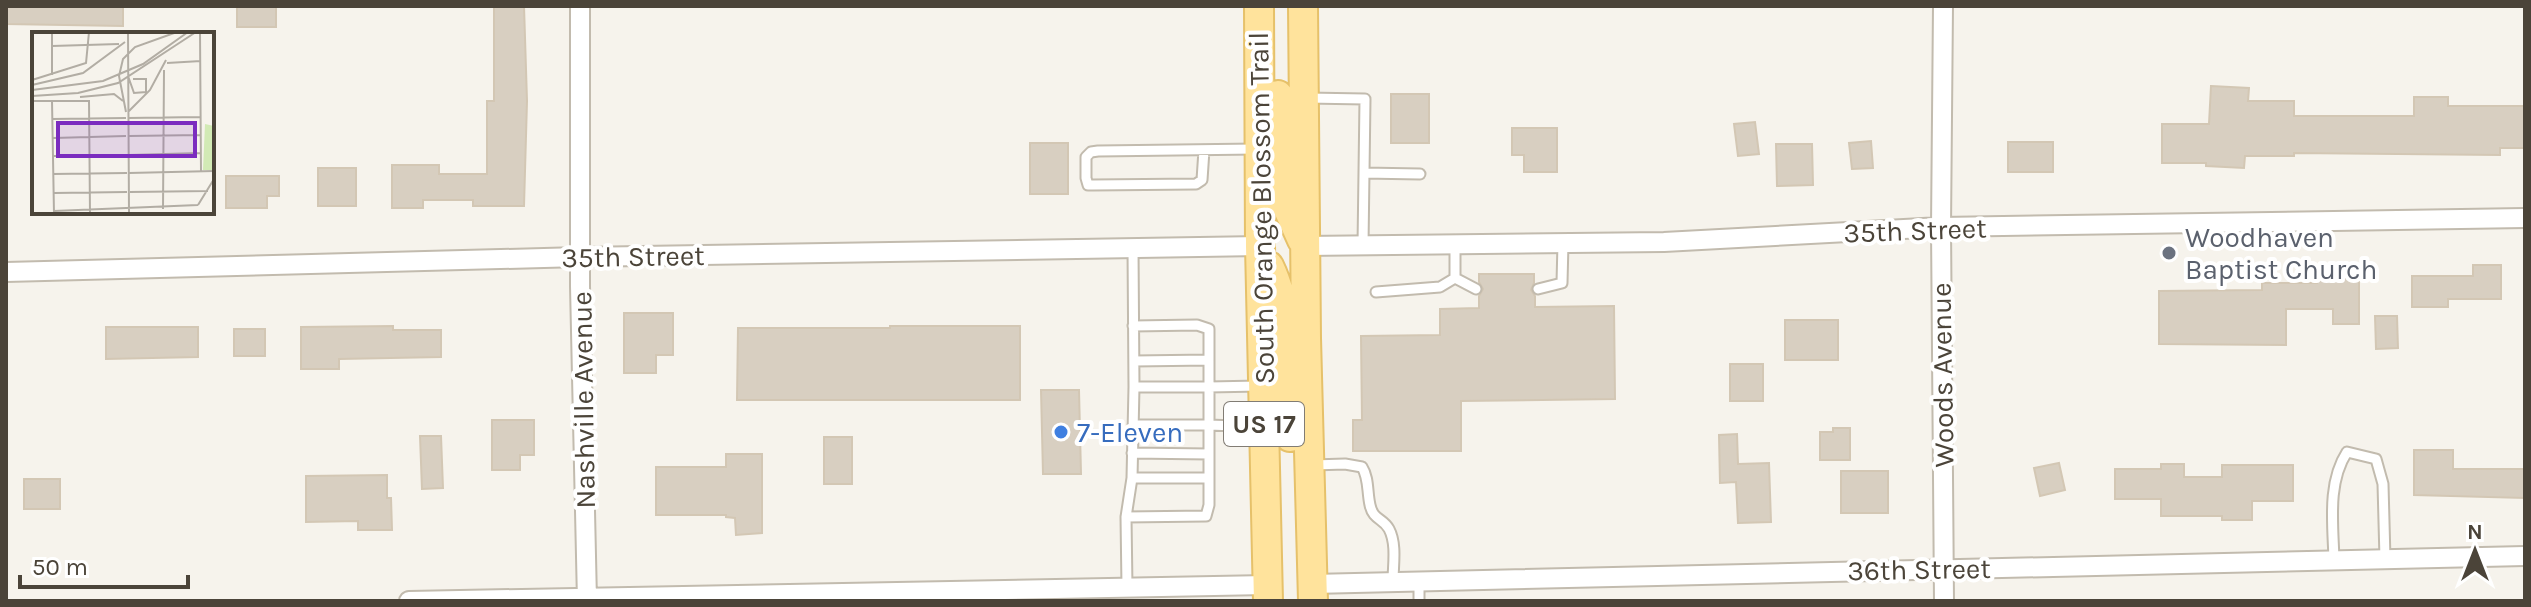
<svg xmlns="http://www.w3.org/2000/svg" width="2531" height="607" font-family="Karla,sans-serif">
	<rect width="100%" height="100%" fill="#f6f3ec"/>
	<path fill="#d8cfc1" stroke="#d3c7b4" stroke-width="2" d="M 123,6 L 123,26 L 6,24 L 6,7 Z
		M 237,6 L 276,6 L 276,27 L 237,27 Z
		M 494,6 L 524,6 L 527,101 L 524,206 L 473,206 L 473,200 L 423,200 L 423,208 L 392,208 L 392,165 L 439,165 L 439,174 L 487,174 L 487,101 L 494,101 Z
		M 2211,86 L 2249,88 L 2248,101 L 2294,101 L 2294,116 L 2414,116 L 2414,97 L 2448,97 L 2448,106 L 2525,106 L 2525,148 L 2500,148 L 2500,155 L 2294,153 L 2294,156 L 2245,156 L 2244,168 L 2206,166 L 2206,163 L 2162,163 L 2162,124 L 2209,124 Z
		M 1391,94 L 1429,94 L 1429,143 L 1391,143 Z
		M 1755,122 L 1759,154 L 1738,156 L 1734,124 Z
		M 1512,128 L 1557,128 L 1557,172 L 1524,172 L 1524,155 L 1512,155 Z
		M 1871,141 L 1873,168 L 1852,169 L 1849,143 Z
		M 2008,142 L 2053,142 L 2053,172 L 2008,172 Z
		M 1030,143 L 1068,143 L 1068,194 L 1030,194 Z
		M 1776,144 L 1812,144 L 1813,185 L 1777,186 Z
		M 318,168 L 356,168 L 356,206 L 318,206 Z
		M 226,176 L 279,176 L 279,196 L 267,196 L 267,208 L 226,208 Z
		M 2473,265 L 2501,265 L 2501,299 L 2448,299 L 2448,307 L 2412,307 L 2412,276 L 2473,276 Z
		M 1479,274 L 1534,274 L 1534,283 L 1531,290 L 1535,296 L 1535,307 L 1614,306 L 1615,399 L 1461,401 L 1461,451 L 1353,451 L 1353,420 L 1362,420 L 1361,336 L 1440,335 L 1440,309 L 1479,308 L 1479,296 L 1483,289 L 1479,282 Z
		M 2317,278 L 2359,278 L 2359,324 L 2333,324 L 2333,309 L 2286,309 L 2286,345 L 2159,344 L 2159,291 L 2262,290 L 2262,283 L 2317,283 Z
		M 624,313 L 673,313 L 673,355 L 656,355 L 656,373 L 624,373 Z
		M 2375,316 L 2397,316 L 2398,348 L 2376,349 Z
		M 1785,320 L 1838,320 L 1838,360 L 1785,360 Z
		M 393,326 L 393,330 L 441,330 L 441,357 L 339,359 L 339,369 L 301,369 L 301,327 Z
		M 890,326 L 1020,326 L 1020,400 L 737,400 L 738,328 L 890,328 Z
		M 106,327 L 198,327 L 198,357 L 106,359 Z
		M 234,329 L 265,329 L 265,356 L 234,356 Z
		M 1730,364 L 1763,364 L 1763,401 L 1730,401 Z
		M 1041,390 L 1079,390 L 1081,474 L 1043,474 Z
		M 492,420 L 534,420 L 534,455 L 520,455 L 520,470 L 492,470 Z
		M 1833,428 L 1850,428 L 1850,460 L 1820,460 L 1820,432 L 1833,432 Z
		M 1737,434 L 1738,464 L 1769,463 L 1771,522 L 1738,523 L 1736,482 L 1720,483 L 1719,435 Z
		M 420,436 L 441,436 L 443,488 L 422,489 Z
		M 824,437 L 852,437 L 852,484 L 824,484 Z
		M 2414,450 L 2453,450 L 2453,469 L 2525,469 L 2525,498 L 2414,495 Z
		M 726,454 L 762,454 L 762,533 L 736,535 L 735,518 L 726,517 L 726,515 L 656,515 L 656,467 L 726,467 Z
		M 2059,463 L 2065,490 L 2040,496 L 2034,468 Z
		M 2161,464 L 2184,464 L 2184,477 L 2222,477 L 2222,465 L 2293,465 L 2293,501 L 2252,501 L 2252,520 L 2222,520 L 2222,516 L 2161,516 L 2161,499 L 2115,499 L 2115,469 L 2161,469 Z
		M 1841,471 L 1888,471 L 1888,513 L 1841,513 Z
		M 387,475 L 387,498 L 391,498 L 392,530 L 358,530 L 358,521 L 306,522 L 306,476 Z
		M 24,479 L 60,479 L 60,509 L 24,509 Z"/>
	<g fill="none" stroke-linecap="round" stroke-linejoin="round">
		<defs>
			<path id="service" d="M 1307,98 L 1365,99 L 1363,245
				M 1204,150 L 1202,180 L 1196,184 L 1093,185 L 1088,185 L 1086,178 L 1086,157 L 1091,152 L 1098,151 L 1256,149
				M 1364,173 L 1420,174
				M 1455,278 L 1476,289
				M 1538,289 L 1562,283 L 1563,243
				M 1376,292 L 1440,287 L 1455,278 L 1455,244
				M 1133,326 L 1197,325 L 1209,329 L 1209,387 L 1134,387
				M 1134,361 L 1209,360
				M 1259,386 L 1209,387 L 1209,425 L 1262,427
				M 1132,453 L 1209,454
				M 1313,465 L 1345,464 L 1362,467 C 1369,478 1367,492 1370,505 C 1373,520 1383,518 1389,529 C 1397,544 1393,566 1393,581
				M 1132,478 L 1209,478
				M 1126,517 L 1206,516 L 1209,505 L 1209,425 L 1133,425
				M 2334,560 C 2333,524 2327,483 2347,452 L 2376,459 L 2383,484 L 2385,559
				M 1419,581 L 1419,601
				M 1127,587 L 1126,517 L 1132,478 L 1134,387 L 1133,248"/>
			<path id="minor" d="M 580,6 L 580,286 L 587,601
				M 1943,6 L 1941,227 L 1944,601
				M 1305,246 L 1664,242 L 1941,227 L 2525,218
				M 6,272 L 580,257 L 1260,246
				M 1312,584 L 2525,556
				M 409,601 L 1267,585"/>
			<path id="primary" d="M 1259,6 L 1260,246 L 1268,601
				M 1303,6 L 1306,338 L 1313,601
				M 1278,95 L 1279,189 L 1302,240
				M 1269,266 C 1294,317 1288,381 1290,437"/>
		</defs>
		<use href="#service" stroke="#c2bbae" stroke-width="13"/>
		<use href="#minor" stroke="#c2bbae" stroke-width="22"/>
		<use href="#primary" stroke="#e6c16a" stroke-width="32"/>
		<use href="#service" stroke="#fff" stroke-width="9"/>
		<use href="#minor" stroke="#fff" stroke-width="18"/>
		<use href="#primary" stroke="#ffe39c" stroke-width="28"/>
	</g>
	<circle fill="#6b7280" stroke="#fff" stroke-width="3" cx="2169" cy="253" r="8"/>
	<circle fill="#3f7fe0" stroke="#fff" stroke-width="3" cx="1061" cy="432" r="8"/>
	<g text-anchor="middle" stroke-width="8" stroke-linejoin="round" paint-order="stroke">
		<rect fill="#fff" stroke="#817c74" stroke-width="2" x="1224" y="402" width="80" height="44" rx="6"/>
		<g font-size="26" font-weight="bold" fill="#4b4439">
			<text x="1264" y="433">US 17</text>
		</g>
		<g font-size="28" fill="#4b4439" stroke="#fff">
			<text transform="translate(1261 208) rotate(-91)" y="10">South Orange Blossom Trail</text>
			<text transform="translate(1915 230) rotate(-2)" y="10">35th Street</text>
			<text transform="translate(633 256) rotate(-1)" y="10">35th Street</text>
			<text transform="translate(1942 375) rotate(-91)" y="10">Woods Avenue</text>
			<text transform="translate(583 400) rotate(-91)" y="10">Nashville Avenue</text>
			<text transform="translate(1919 569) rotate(-1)" y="10">36th Street</text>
		</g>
		<g font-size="28" fill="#5b616d" stroke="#fff" text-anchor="start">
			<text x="2185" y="247">Woodhaven<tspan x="2185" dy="32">Baptist Church</tspan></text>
		</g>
		<g font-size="28" fill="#366cbe" stroke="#fff" text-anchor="start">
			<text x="1077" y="442">7-Eleven</text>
		</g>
	</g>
	<g transform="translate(32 32)">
		<rect width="182" height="182" fill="#f6f3ec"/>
		<path d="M 173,92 L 182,94 L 182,138 L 171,138 Z" fill="#d2eab5"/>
		<path fill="none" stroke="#b2ada4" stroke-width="2" d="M 20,0 L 20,43M 96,0 L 97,182M 168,0 L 169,140M 20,14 L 87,12M 135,31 L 169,29M 96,44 L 102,61 L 114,60 L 114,47 L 101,47M 0,48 L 54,31 L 57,0M 0,53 L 51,41 L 93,10M 0,58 L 71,49 L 111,32 L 156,0M 0,64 L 46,61 L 86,51 L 164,0M 48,65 L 82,62 L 91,69M 0,69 L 57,69 L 58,182M 20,69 L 22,182M 94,80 L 87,44 L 91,27 L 103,15 L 145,0M 96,80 L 118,58 L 134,28M 96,86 L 169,85M 20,87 L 94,86M 97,104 L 169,103M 21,106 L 94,104M 97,123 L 169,121M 21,124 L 95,123M 97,141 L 182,139M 21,142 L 95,141M 98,160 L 176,159M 22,161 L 95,160M 166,173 L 182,147M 131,177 L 132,38M 22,179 L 166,173"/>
		<path fill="#7b2cbf" fill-opacity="0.15" stroke="#7b2cbf" stroke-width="4" d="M 26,91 L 163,91 L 163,124 L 26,124 Z"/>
		<rect width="182" height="182" fill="none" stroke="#4b4439" stroke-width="4"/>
	</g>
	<rect width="2531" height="607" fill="none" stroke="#4b4439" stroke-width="16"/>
	<g transform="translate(2475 551)" stroke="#ffffff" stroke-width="6" paint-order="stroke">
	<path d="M0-6L14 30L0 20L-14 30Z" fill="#4b4439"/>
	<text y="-12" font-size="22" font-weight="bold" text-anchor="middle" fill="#4b4439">N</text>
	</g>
	<path d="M20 575v12h168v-12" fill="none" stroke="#4b4439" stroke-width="4"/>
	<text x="32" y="575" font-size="24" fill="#4b4439" stroke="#ffffff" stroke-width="6" paint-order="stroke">50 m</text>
</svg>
